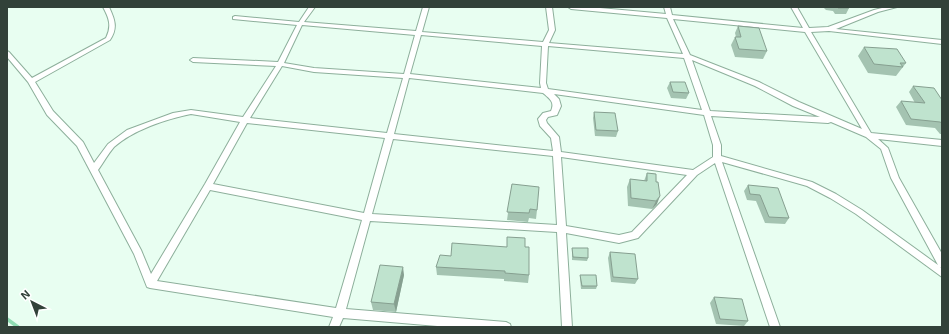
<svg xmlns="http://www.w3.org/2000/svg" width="949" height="334" font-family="'Exo 2',sans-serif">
	<rect width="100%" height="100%" fill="#e8fef1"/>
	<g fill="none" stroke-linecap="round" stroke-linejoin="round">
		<path stroke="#8fddb3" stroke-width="3.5" d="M 7,319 L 18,327"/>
		<defs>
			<path id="street" d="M 103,7 L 109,7 C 115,20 118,28 110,40 L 35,82 L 53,111 L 83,142 L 94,163 L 108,144 L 127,130 L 173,113 L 191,110 L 243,117 L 276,66 L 193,62 L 190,60 L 193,58 L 278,62 L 297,25 L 233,19 L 233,17 L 235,16 L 299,22 L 309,7 L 315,7 L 304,22 L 416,31 L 423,7 L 429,7 L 422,32 L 543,42 L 549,30 L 546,7 L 552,7 L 555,30 L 549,43 L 683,54 L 667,18 L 571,9 L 568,7 L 589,7 L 666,14 L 664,7 L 670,7 L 672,15 L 803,28 L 791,7 L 797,7 L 809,28 L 828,27 L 874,10 L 886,7 L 897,7 L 878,12 L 836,29 L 942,40 L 942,44 L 829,31 L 811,32 L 871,133 L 942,140 L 942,146 L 878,139 L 888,148 L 899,178 L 942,254 L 942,267 L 940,267 L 942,268 L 942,277 L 856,214 L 830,198 L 807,186 L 722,162 L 780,327 L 770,327 L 715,163 L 697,175 L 638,238 L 619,243 L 566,233 L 572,327 L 562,327 L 557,232 L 370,221 L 346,309 L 506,322 L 510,324 L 511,327 L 449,327 L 343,318 L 339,327 L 329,327 L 333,317 L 150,288 L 147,287 L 134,254 L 77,146 L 47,115 L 28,82 L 7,57 L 7,51 L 9,52 L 32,78 L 106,38 C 112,26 109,18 103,7 ZM 673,19 L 805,32 L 862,129 L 799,102 L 759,82 L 690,55 ZM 302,25 L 415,35 L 404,74 L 314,68 L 284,63 ZM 421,35 L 542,46 L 540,83 L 541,88 L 410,74 ZM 548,46 L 684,58 L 702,110 L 548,89 L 546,83 ZM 692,60 L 755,86 L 793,106 L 820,117 L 710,111 ZM 282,66 L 314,72 L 403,78 L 387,133 L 250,118 ZM 409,78 L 543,93 C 550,99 555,102 551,111 L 543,113 L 538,119 L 540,126 L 551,138 L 553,151 L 394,134 ZM 554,94 L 704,115 L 713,145 L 713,157 L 693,170 L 561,152 L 559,137 L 547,123 L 546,120 L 548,117 L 557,115 L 561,106 L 559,99 ZM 191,114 L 240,122 L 205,184 L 151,274 L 141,250 L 98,170 C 103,163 108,154 114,147 C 133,130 166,119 191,114 ZM 711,116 L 828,123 L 831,122 L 866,137 L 881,149 L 891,178 L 938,265 L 862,210 L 836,194 L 812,182 L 721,156 L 721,145 ZM 247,123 L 385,138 L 364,213 L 213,184 ZM 393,139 L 553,156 L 557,225 L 372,214 ZM 561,157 L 687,175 L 632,232 L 619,235 L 566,226 ZM 210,190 L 362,220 L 336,308 L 157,281 Z"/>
		</defs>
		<use href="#street" stroke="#8daf9b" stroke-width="2"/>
		<use href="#street" fill="#fff" fill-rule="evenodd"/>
	</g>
	<path fill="#a4c3b1" d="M 823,7 L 849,7 L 849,8 L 846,14 L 835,14 L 833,11 L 826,10 Z
		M 738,26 L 767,51 L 763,59 L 735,57 L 731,45 L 735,37 L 736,37 L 735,33 Z
		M 864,47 L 906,63 L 896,76 L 868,73 L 858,56 Z
		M 670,82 L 689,93 L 686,99 L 671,98 L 667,88 Z
		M 913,86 L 942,100 L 942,134 L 940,134 L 935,128 L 906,125 L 896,107 L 901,101 L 915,103 L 909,92 Z
		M 594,112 L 618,131 L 616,137 L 595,136 L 593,118 Z
		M 647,173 L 656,174 L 657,204 L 652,209 L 628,206 L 627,187 L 630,179 L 644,181 Z
		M 512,184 L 537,210 L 536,219 L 529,218 L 528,222 L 507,220 Z
		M 748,185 L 789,218 L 785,224 L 765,223 L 756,201 L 747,200 L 744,191 Z
		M 506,247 L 525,247 L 529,275 L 528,283 L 504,281 L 504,279 L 437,275 L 436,267 L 451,256 Z
		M 572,248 L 588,258 L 587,261 L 572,260 Z
		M 610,252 L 638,279 L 635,284 L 611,282 L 608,258 Z
		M 404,275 L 396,312 L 373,310 L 371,302 Z
		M 580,275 L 597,286 L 596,289 L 581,289 L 580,278 Z
		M 714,297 L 748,321 L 744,326 L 716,324 L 710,303 Z"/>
	<path fill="#869f90" d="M 660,196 L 657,204 L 652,209 L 656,201 Z
		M 403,267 L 404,275 L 396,312 L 394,304 Z"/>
	<path fill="#bfe3ce" stroke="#869f90" d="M 838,7 L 849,7 L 849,8 L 838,8 Z
		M 738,26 L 759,28 L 767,51 L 739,49 L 735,37 L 741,37 Z
		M 864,47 L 897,49 L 906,63 L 900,63 L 903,67 L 874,64 Z
		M 670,82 L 685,82 L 689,93 L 673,92 Z
		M 913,86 L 934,88 L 942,100 L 942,123 L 940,122 L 911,119 L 901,101 L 925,103 Z
		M 594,112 L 615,113 L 618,131 L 596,130 Z
		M 647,173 L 656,174 L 656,182 L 658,182 L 660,196 L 656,201 L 631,198 L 630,179 L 647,181 Z
		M 512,184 L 539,187 L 537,210 L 530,209 L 529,213 L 507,212 Z
		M 748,185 L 778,188 L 789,218 L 769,217 L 760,195 L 750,194 Z
		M 507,237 L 525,238 L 525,247 L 529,247 L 529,275 L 505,273 L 505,271 L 436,267 L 440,255 L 451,256 L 452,243 L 507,247 Z
		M 572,248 L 588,248 L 588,258 L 573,257 Z
		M 610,252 L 635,254 L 638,279 L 613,277 Z
		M 380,265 L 403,267 L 394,304 L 371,302 Z
		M 580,275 L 596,275 L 597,286 L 582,286 Z
		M 714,297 L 742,299 L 748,321 L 720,319 Z"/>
	<rect width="949" height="334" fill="none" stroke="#324139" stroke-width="16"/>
	<g transform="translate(32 302) rotate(318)" stroke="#ffffff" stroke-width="3" paint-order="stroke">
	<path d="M0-3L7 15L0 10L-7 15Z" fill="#324139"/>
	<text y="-6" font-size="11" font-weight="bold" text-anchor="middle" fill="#324139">N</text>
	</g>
</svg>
